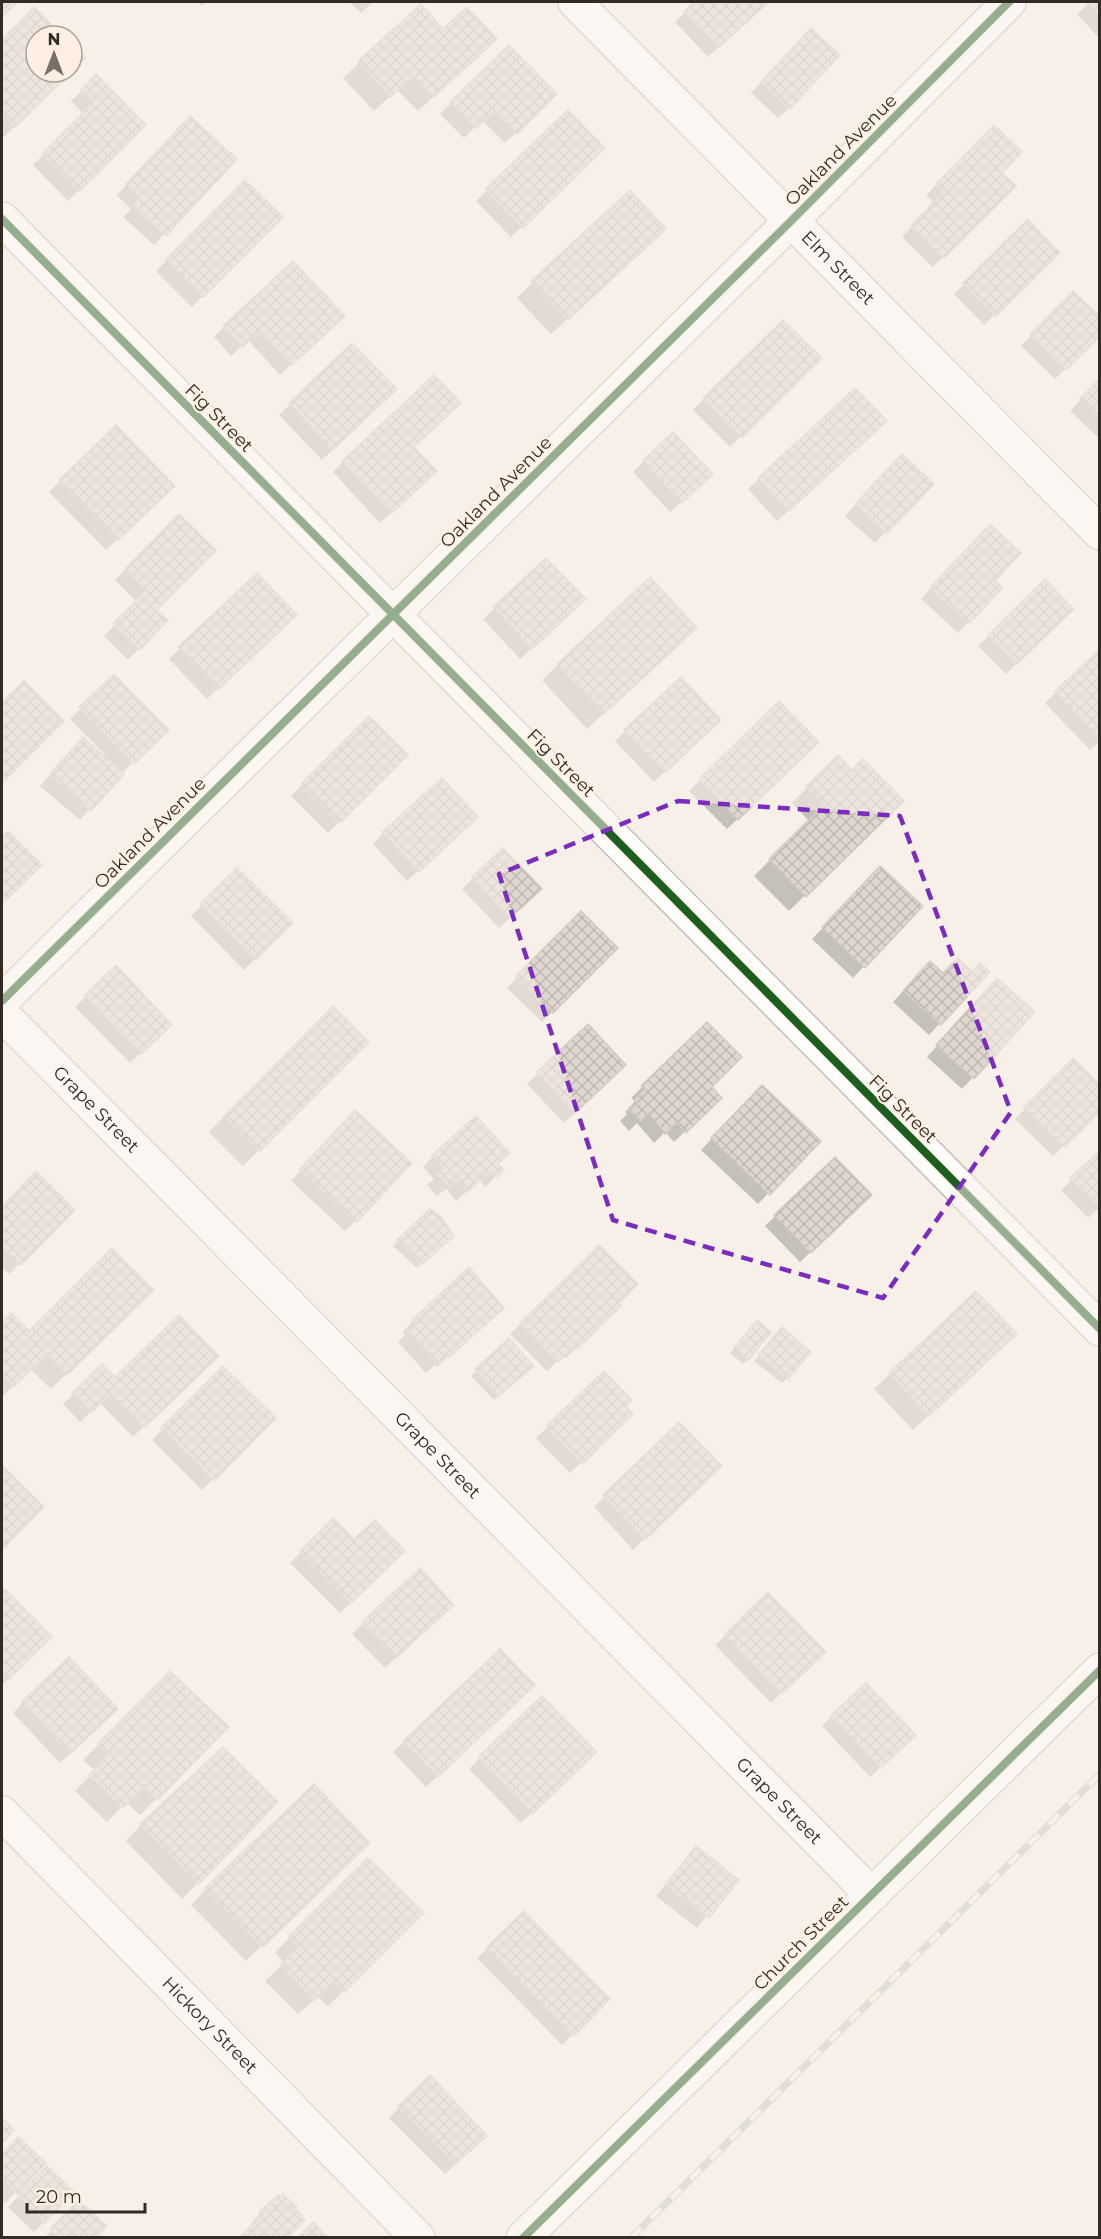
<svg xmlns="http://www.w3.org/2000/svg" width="1101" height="2239" font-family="Montserrat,sans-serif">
	<defs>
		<pattern id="building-cross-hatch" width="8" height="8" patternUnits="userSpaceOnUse" patternTransform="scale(1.5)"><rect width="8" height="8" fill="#ded6cf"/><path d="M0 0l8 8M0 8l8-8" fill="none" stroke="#bfb8b1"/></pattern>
	</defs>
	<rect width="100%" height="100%" fill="#f7f0e9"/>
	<path fill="#0003" d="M 198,2 L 207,2 L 202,6 Z
		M 349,2 L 373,2 L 361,13 Z
		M 696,2 L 767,2 L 708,57 L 675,22 Z
		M 1090,2 L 1100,2 L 1100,39 L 1077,14 Z
		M 420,6 L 443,31 L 480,54 L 418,111 L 397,90 L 374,111 L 343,78 Z
		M 34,9 L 61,36 L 36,36 L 36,72 L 69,72 L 4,137 L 2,134 L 2,42 Z
		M 800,41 L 789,108 L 778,118 L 751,93 Z
		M 509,47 L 555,94 L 505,143 L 482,120 L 464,138 L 440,114 Z
		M 96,77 L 144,125 L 68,201 L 33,165 L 84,114 L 71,101 Z
		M 568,112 L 603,148 L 511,237 L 476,201 Z
		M 994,127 L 1000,173 L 1013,186 L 933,267 L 902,237 L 934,203 L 926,195 Z
		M 179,129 L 235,160 L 154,245 L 123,217 L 131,209 L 117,195 Z
		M 245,182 L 281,217 L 192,307 L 156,271 Z
		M 1028,222 L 1058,253 L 984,325 L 954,294 Z
		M 648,245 L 551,334 L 517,298 L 533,282 Z
		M 1073,293 L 1100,334 L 1055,379 L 1021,346 Z
		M 783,322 L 819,358 L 730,447 L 693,410 Z
		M 224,327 L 332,327 L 280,375 L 248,340 L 231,356 L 214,337 Z
		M 352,345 L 395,389 L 322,460 L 279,415 Z
		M 1100,380 L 1100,439 L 1070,411 Z
		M 116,427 L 173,486 L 106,550 L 49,492 Z
		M 874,432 L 777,521 L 748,489 L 759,479 Z
		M 413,447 L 424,482 L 380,523 L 333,472 L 343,462 Z
		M 644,461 L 700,485 L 670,512 L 633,472 Z
		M 891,467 L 931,484 L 875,543 L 845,516 Z
		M 179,516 L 155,610 L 166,620 L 128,660 L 104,636 L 137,602 L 115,580 Z
		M 979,537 L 993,581 L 1001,587 L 958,633 L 921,599 Z
		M 546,560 L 573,610 L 520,659 L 483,619 Z
		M 1045,581 L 1072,609 L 1006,674 L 978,646 Z
		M 284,625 L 207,699 L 169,659 L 180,648 Z
		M 679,644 L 587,729 L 542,680 L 558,665 Z
		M 1100,651 L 1100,741 L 1090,750 L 1045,703 Z
		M 114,676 L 167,730 L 122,773 L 80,820 L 40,786 L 72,750 L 104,758 L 106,756 L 70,719 Z
		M 24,682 L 62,721 L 2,781 L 2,704 Z
		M 779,703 L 817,742 L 727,829 L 689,791 Z
		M 369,718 L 406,755 L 328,833 L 291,796 Z
		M 709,730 L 654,782 L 615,741 L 625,731 Z
		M 837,757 L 851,772 L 902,801 L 789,911 L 754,876 L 809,821 L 792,803 Z
		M 466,827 L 407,881 L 373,844 L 383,833 Z
		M 8,833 L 40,865 L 2,902 L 2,839 Z
		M 503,850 L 529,900 L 499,928 L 462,889 Z
		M 880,868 L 921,906 L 853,978 L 812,939 Z
		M 237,870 L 290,923 L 244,970 L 191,916 Z
		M 581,913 L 616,948 L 542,1022 L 507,988 Z
		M 116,968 L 160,1035 L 130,1063 L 75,1007 Z
		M 988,972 L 929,1035 L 893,1002 L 919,974 Z
		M 986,991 L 1033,1012 L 962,1089 L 927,1057 Z
		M 333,1008 L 367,1042 L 243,1166 L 209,1132 Z
		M 707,1024 L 709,1087 L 720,1098 L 674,1142 L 665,1132 L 654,1143 L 637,1123 L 629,1131 L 620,1121 L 627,1114 L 625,1112 L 635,1101 L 631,1098 Z
		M 588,1026 L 614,1076 L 564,1123 L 527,1084 Z
		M 1073,1060 L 1100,1110 L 1053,1156 L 1015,1119 Z
		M 762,1087 L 819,1141 L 758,1204 L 701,1150 Z
		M 345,1123 L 356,1221 L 345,1231 L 291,1181 Z
		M 1100,1153 L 1100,1207 L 1088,1218 L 1061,1190 Z
		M 433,1156 L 497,1164 L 502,1170 L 485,1187 L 480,1180 L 456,1201 L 446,1189 L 437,1196 L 427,1185 L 434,1179 L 423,1167 Z
		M 36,1173 L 73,1210 L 9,1274 L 2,1267 L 2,1208 Z
		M 870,1195 L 800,1262 L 765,1226 L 775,1216 Z
		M 430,1211 L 452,1236 L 417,1268 L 393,1246 Z
		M 599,1247 L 619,1305 L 566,1358 L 563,1355 L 547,1371 L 510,1334 Z
		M 152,1290 L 51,1389 L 30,1369 L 2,1397 L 2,1325 L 11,1315 L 29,1333 Z
		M 976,1293 L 999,1349 L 913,1430 L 874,1389 Z
		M 491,1318 L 437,1367 L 435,1365 L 426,1373 L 398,1342 L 405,1335 L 403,1332 L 413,1321 Z
		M 752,1327 L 748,1359 L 743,1364 L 730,1353 Z
		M 777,1334 L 787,1378 L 782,1383 L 754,1361 Z
		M 509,1341 L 531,1365 L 494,1400 L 471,1376 Z
		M 217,1356 L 133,1437 L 100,1403 L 80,1422 L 63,1404 L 102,1366 L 115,1379 Z
		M 223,1368 L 274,1418 L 202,1490 L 152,1440 Z
		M 604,1374 L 624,1406 L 631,1414 L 570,1473 L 536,1438 Z
		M 679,1424 L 720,1466 L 633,1550 L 594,1507 Z
		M 2,1467 L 42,1507 L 2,1547 Z
		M 333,1521 L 354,1542 L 402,1551 L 340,1613 L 290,1563 Z
		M 420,1570 L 441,1615 L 385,1668 L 352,1634 Z
		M 4,1591 L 50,1637 L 2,1685 L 2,1594 Z
		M 768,1594 L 824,1652 L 771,1703 L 715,1645 Z
		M 170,1673 L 226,1727 L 140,1815 L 126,1802 L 107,1822 L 75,1791 L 95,1771 L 83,1760 Z
		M 522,1696 L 426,1787 L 393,1752 L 404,1742 Z
		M 542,1698 L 594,1752 L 521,1823 L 469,1769 Z
		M 23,1702 L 105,1719 L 60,1763 L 13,1713 Z
		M 832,1716 L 903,1746 L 870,1777 L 822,1726 Z
		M 276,1802 L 182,1899 L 126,1841 L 141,1825 Z
		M 368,1843 L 246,1961 L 191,1905 L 206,1889 Z
		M 696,1848 L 737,1880 L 697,1928 L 656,1896 Z
		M 368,1860 L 422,1913 L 328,2006 L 318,1997 L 298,2014 L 265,1981 L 284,1963 L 275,1952 Z
		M 524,1913 L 608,1999 L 562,2045 L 477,1958 Z
		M 430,2077 L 474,2146 L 445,2174 L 389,2118 Z
		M 18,2139 L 44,2163 L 5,2203 L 2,2199 L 2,2156 Z
		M 47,2168 L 44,2222 L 34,2232 L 8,2207 Z
		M 278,2197 L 254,2225 L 251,2223 L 261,2212 Z
		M 79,2202 L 94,2238 L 44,2238 Z"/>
	<path fill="url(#building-cross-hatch)" stroke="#d2cbc4" stroke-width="1.5" d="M 2,2 L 18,2 L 2,17 Z
		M 694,2 L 769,2 L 719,47 L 684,11 Z
		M 1087,2 L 1100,2 L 1100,17 Z
		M 421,4 L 443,29 L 467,7 L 497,39 L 434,97 L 414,75 L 391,97 L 358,61 Z
		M 34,7 L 63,36 L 36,36 L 36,72 L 71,72 L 15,127 L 2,113 L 2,40 Z
		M 811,28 L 840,55 L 790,109 L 761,82 Z
		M 72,45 L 85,58 L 72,71 Z
		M 509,45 L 557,94 L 517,134 L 494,111 L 476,128 L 450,102 Z
		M 96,74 L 146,125 L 80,191 L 42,154 L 94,102 L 81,90 Z
		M 568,110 L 605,148 L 523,228 L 485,189 Z
		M 190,116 L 237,159 L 166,236 L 133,206 L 140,197 L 126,184 Z
		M 994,125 L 1022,152 L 1002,173 L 1016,186 L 944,258 L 911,225 L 944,192 L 936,184 Z
		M 245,180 L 283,217 L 204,297 L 166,259 Z
		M 630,190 L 666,229 L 568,320 L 531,281 Z
		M 1028,219 L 1060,253 L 996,316 L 963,283 Z
		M 293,261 L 345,316 L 292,365 L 260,331 L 243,347 L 223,326 Z
		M 1073,291 L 1100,316 L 1100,336 L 1066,370 L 1030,334 Z
		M 783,320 L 822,358 L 742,438 L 703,398 Z
		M 352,343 L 397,389 L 333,450 L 289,403 Z
		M 434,375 L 461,403 L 414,447 L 437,471 L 392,513 L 342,461 Z
		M 1100,378 L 1100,418 L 1080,399 Z
		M 855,388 L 887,421 L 789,511 L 758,478 Z
		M 116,425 L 175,486 L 118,540 L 59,480 Z
		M 673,432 L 713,474 L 682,503 L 643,460 Z
		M 902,454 L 934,484 L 887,534 L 855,504 Z
		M 179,514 L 216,550 L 157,610 L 168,620 L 140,650 L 113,624 L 146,590 L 125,569 Z
		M 990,524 L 1021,553 L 995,581 L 1003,587 L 970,623 L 930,588 Z
		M 546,558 L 586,599 L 532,649 L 493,607 Z
		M 257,573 L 297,615 L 219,689 L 178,647 Z
		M 650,577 L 697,628 L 604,714 L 557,664 Z
		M 1045,579 L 1074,609 L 1017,664 L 988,635 Z
		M 1100,649 L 1100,738 L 1055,691 Z
		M 114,674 L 169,730 L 134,764 L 79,707 Z
		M 681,677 L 721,720 L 666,772 L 624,730 Z
		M 24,680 L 64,721 L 2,783 L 2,702 Z
		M 779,701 L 819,742 L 738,820 L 699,779 Z
		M 369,716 L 408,755 L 340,823 L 301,784 Z
		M 83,737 L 124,774 L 91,811 L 50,774 Z
		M 838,755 L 851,770 L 863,759 L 904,801 L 806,897 L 769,859 L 824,805 L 806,786 Z
		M 442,778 L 478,817 L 419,872 L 382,832 Z
		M 8,831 L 42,865 L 2,904 L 2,837 Z
		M 503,848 L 542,889 L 510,918 L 472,877 Z
		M 880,866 L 923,906 L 865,968 L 822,927 Z
		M 237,868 L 293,923 L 256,960 L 200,904 Z
		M 581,911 L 618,948 L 553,1013 L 516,976 Z
		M 958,958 L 973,972 L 980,963 L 990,972 L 941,1025 L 903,991 L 930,961 L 943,973 Z
		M 116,965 L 172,1025 L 141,1054 L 85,995 Z
		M 997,978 L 1035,1012 L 974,1079 L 936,1045 Z
		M 333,1006 L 369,1042 L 260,1151 L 224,1116 Z
		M 707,1022 L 742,1057 L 712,1087 L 722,1098 L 686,1133 L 677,1122 L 665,1134 L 649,1113 L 641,1121 L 629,1110 L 637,1103 L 634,1100 L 645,1089 L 641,1086 Z
		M 588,1024 L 626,1065 L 575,1113 L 537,1072 Z
		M 1073,1058 L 1100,1085 L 1100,1112 L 1065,1147 L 1024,1107 Z
		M 762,1085 L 821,1141 L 770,1195 L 711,1138 Z
		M 355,1110 L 412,1163 L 357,1222 L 300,1169 Z
		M 476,1116 L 510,1153 L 498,1164 L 504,1170 L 497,1177 L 491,1170 L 468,1192 L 457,1180 L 449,1187 L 437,1174 L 444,1168 L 432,1155 Z
		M 1100,1151 L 1100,1208 L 1070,1178 Z
		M 835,1157 L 872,1195 L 811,1253 L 774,1215 Z
		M 36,1171 L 75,1210 L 21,1265 L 2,1246 L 2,1206 Z
		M 430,1209 L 441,1217 L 454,1236 L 423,1264 L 397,1240 Z
		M 599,1245 L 638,1284 L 619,1303 L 621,1306 L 578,1348 L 575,1345 L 558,1362 L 520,1323 Z
		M 112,1248 L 154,1290 L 67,1375 L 47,1354 L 14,1387 L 2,1374 L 2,1323 L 11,1313 L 29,1331 Z
		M 469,1267 L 504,1308 L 449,1357 L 447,1355 L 438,1364 L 407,1331 L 415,1324 L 412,1320 Z
		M 976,1291 L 1017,1334 L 929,1416 L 889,1373 Z
		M 179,1315 L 219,1356 L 145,1427 L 111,1393 L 92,1412 L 72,1393 L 102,1364 L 115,1377 Z
		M 757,1320 L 771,1332 L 749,1360 L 734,1348 Z
		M 782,1327 L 811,1352 L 788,1379 L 758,1355 Z
		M 509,1338 L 534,1366 L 499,1396 L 475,1369 Z
		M 223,1366 L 276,1418 L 214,1481 L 161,1428 Z
		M 604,1371 L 632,1400 L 626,1406 L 633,1414 L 582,1464 L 546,1426 Z
		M 679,1422 L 722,1466 L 645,1540 L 603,1495 Z
		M 2,1465 L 44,1507 L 2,1550 Z
		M 333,1518 L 354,1539 L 375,1520 L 405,1551 L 351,1603 L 300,1551 Z
		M 420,1568 L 454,1605 L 396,1658 L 362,1622 Z
		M 5,1589 L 52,1637 L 9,1679 L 2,1671 L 2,1592 Z
		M 768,1592 L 826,1652 L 782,1694 L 725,1634 Z
		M 500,1649 L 535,1685 L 438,1777 L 403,1741 Z
		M 69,1657 L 118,1709 L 71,1753 L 22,1701 Z
		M 170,1671 L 229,1727 L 157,1800 L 143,1787 L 123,1808 L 89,1775 L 109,1754 L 98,1744 Z
		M 866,1683 L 916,1735 L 881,1768 L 831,1715 Z
		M 542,1696 L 597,1752 L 533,1813 L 478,1757 Z
		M 223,1747 L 278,1802 L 199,1884 L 140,1824 Z
		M 314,1784 L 370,1843 L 263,1947 L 205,1888 Z
		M 696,1846 L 739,1880 L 709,1918 L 665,1885 Z
		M 368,1858 L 424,1913 L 345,1992 L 335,1982 L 314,2000 L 280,1965 L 298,1946 L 289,1936 Z
		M 524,1911 L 610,1999 L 574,2036 L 487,1947 Z
		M 430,2075 L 487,2136 L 456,2164 L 398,2106 Z
		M 2,2118 L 14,2130 L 2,2144 Z
		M 18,2137 L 46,2163 L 17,2194 L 2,2178 L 2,2154 Z
		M 47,2166 L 74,2192 L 45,2223 L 18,2195 Z
		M 283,2194 L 297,2207 L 295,2208 L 305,2220 L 287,2238 L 239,2238 L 263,2214 L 260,2211 L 278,2195 L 280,2197 Z
		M 79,2200 L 107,2226 L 96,2238 L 59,2238 L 50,2229 Z
		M 313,2222 L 328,2238 L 297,2238 Z"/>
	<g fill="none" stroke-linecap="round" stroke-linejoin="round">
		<defs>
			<g id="street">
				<path id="s1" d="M 575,2 L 1100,533"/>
				<path d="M 2,219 L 1100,1329"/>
				<path d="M 2,1001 L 792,220 L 1009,2"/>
				<path id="s2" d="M 2,1014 L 872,1895"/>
				<path id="s3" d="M 2,1813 L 418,2238"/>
			</g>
			<path id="secondary" d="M 523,2238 L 1100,1670"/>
		</defs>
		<use href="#street" stroke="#c6beb8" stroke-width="36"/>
		<use href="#secondary" stroke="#c6beb8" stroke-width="36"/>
		<use href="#street" stroke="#fefdfc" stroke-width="33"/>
		<use href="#secondary" stroke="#fefdfc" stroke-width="33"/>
		<defs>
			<path id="rail" d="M 631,2238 L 1100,1774"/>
		</defs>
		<use href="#rail" stroke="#c9c6c4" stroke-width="7"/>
		<use href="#rail" stroke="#fdf0e3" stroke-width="4.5" stroke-dasharray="14" stroke-linecap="butt"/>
		<defs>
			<path id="cycleway" d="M 2,219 L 1100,1329
				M 2,1001 L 792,220 L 1009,2
				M 523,2238 L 1100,1670"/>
		</defs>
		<use href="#cycleway" stroke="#fdf0e3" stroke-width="11"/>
		<use href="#cycleway" stroke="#1b5e20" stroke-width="8"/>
	</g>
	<path d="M0 0H1101V2239H0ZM 678,801 L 900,816 L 1011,1112 L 883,1298 L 613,1220 L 499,874 Z" fill="#f7f0e9" fill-opacity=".55" fill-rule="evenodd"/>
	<path fill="none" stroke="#7b2cbf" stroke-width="4.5" stroke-dasharray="12 8" stroke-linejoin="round" d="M 678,801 L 900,816 L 1011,1112 L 883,1298 L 613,1220 L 499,874 Z"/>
	<g text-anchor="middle" stroke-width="4.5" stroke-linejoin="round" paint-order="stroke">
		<g font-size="18" fill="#332b23" stroke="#fdf0e3">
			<text transform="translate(841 150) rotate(-45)" y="6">Oakland Avenue</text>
			<text dy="6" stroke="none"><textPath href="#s1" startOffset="374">Elm Street</textPath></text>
			<text transform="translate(219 418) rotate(45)" y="6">Fig Street</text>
			<text transform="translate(496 492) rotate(-45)" y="6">Oakland Avenue</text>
			<text transform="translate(561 763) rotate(45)" y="6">Fig Street</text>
			<text transform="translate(150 833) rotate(-45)" y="6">Oakland Avenue</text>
			<text dy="6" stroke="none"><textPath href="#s2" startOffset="134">Grape Street</textPath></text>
			<text transform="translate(903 1109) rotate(45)" y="6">Fig Street</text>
			<text dy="6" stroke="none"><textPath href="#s2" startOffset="620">Grape Street</textPath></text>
			<text dy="6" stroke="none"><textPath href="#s2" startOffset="1106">Grape Street</textPath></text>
			<text transform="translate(801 1943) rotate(-45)" y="6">Church Street</text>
			<text dy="6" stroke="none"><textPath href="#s3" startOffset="297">Hickory Street</textPath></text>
		</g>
	</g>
	<rect width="1101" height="2239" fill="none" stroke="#332b23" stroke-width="6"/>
	<g transform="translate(54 54)"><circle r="28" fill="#fdf0e3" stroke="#aca196" stroke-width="1.5"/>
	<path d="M0-4.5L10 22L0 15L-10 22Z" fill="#787068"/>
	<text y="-9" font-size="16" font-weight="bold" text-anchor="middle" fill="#332b23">N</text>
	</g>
	<path d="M27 2203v9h118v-9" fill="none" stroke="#332b23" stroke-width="3"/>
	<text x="36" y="2203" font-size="18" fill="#332b23" stroke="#fdf0e3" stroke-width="4.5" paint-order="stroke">20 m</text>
</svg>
